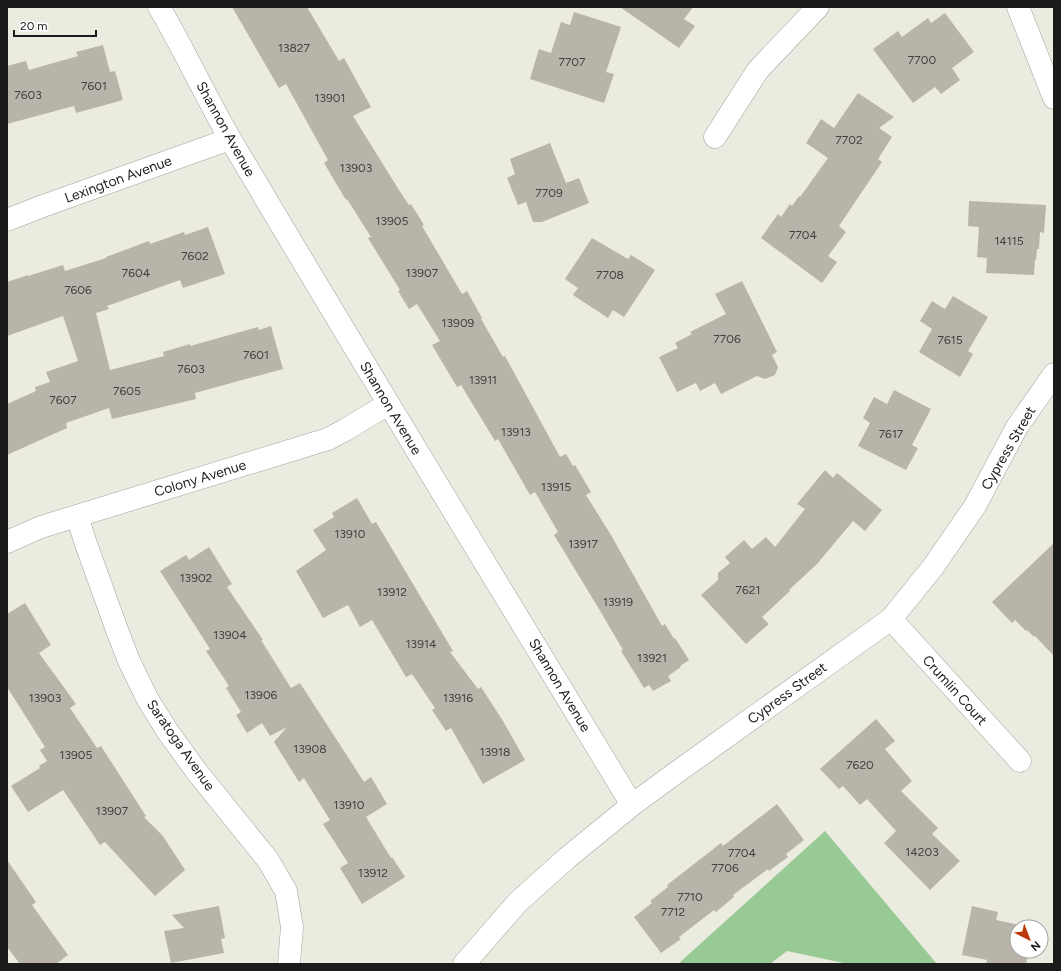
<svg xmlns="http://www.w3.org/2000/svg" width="1061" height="971" font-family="Figtree,sans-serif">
	<rect width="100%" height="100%" fill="#ecebe0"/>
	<path fill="#98ca96" d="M 825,831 L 937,964 L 848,964 L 787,951 L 770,964 L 678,964 Z"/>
	<path fill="#b8b4aa" d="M 232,7 L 307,7 L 339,61 L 344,58 L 371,107 L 353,116 L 399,190 L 409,205 L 411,204 L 424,225 L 422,226 L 462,294 L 467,291 L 482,318 L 481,319 L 503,357 L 505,356 L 560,457 L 566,454 L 573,466 L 575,465 L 591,492 L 586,495 L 611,535 L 662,626 L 665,624 L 674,639 L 675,638 L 689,660 L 680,666 L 681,667 L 668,676 L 671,681 L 653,691 L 649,685 L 644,688 L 621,651 L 623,650 L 599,609 L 554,535 L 558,532 L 535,492 L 530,495 L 498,439 L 495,441 L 461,385 L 457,387 L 432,345 L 440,341 L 417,304 L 409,309 L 398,291 L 400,290 L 368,238 L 371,237 L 347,199 L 346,200 L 324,163 L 328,160 L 286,84 L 279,88 Z
		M 620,7 L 693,7 L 684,19 L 695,26 L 679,48 Z
		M 574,12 L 621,27 L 606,72 L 614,74 L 604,103 L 530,79 L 539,49 L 551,53 L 561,22 L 570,25 Z
		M 945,13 L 974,52 L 952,68 L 960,80 L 941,94 L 935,87 L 913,103 L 873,49 L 898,31 L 902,37 L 928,18 L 931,23 Z
		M 103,45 L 110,72 L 115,71 L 123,100 L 76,113 L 74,106 L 7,124 L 7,66 L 26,61 L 29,70 L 78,56 L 76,52 Z
		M 858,93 L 894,117 L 879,128 L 892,137 L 878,159 L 882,162 L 839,226 L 846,232 L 828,256 L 837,262 L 822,283 L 761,238 L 778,214 L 781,217 L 790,204 L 792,206 L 799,196 L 800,197 L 828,158 L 806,143 L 821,119 L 834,128 Z
		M 550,143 L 566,183 L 579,178 L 589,203 L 542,222 L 533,222 L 526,202 L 518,205 L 507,178 L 515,174 L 510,159 Z
		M 969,201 L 1046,205 L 1044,233 L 1040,232 L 1039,249 L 1037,249 L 1036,260 L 1035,260 L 1034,275 L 986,273 L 987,258 L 977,257 L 979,227 L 968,226 Z
		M 208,227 L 225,274 L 183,288 L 180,280 L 107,306 L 109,309 L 96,313 L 110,370 L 164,356 L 163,352 L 190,344 L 190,346 L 258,327 L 259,330 L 271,326 L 283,369 L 195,393 L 196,399 L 112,419 L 109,408 L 66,423 L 67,428 L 7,455 L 7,404 L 36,391 L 35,387 L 50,382 L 46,372 L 78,361 L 63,316 L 7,336 L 7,282 L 28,275 L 28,276 L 63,265 L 65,271 L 106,258 L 106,257 L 149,241 L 150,244 L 184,232 L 185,235 Z
		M 592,238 L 628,259 L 631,255 L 655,270 L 624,317 L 613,310 L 608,318 L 573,295 L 578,288 L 565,279 Z
		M 742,281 L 777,352 L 772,355 L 778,367 L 775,375 L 765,379 L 757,376 L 721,394 L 715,383 L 700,391 L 696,383 L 677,392 L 659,357 L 678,348 L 675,343 L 692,334 L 690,332 L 726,314 L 715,294 Z
		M 953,296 L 988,317 L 968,351 L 973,354 L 960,377 L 919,352 L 932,329 L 920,321 L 932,301 L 945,309 Z
		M 894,390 L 931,409 L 912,445 L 918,448 L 906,470 L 858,446 L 870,423 L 863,418 L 874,397 L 887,404 Z
		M 825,470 L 833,478 L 837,473 L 882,510 L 865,531 L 853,521 L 817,564 L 789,590 L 790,591 L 762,617 L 769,624 L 746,644 L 701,595 L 718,580 L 718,573 L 730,563 L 725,557 L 744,540 L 752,549 L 766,537 L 775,547 L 805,509 L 797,504 Z
		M 357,498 L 372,524 L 376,522 L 453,651 L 450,652 L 478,689 L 481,687 L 503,721 L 525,760 L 483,784 L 451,728 L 446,731 L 432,710 L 435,708 L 412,674 L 406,677 L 372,620 L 360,627 L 348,605 L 323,618 L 296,571 L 326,550 L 313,530 L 334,517 L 332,513 Z
		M 1054,543 L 1054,656 L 1035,636 L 1034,637 L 1027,630 L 1026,631 L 1015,620 L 1012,623 L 992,602 Z
		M 209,547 L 232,584 L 227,587 L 263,640 L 261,640 L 291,688 L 300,683 L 364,782 L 371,777 L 387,804 L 366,817 L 391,858 L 392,857 L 405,877 L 362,904 L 340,868 L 348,863 L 323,824 L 330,820 L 304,778 L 299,782 L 274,742 L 287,727 L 270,736 L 262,723 L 247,733 L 236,715 L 241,712 L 226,688 L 229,686 L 206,651 L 210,649 L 160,571 L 186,555 L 189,560 Z
		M 25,603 L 51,645 L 39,653 L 76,704 L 70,708 L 97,748 L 101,746 L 146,816 L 144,817 L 163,836 L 185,870 L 155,896 L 105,842 L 100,845 L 63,790 L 28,812 L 11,786 L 40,768 L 39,766 L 47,761 L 40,750 L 45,747 L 7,687 L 7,614 Z
		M 876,719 L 895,741 L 885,749 L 912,781 L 901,791 L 938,828 L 932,834 L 960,861 L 930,890 L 884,843 L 896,831 L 867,799 L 860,805 L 843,786 L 839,789 L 820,769 Z
		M 777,804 L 804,840 L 786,854 L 788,857 L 769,871 L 768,869 L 733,895 L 734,897 L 716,912 L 714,910 L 679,937 L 681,939 L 661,953 L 634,917 L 652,903 L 650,901 L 668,887 L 667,885 L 721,843 L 723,846 Z
		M 7,860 L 36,902 L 32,905 L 68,955 L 56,964 L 20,964 L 7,947 Z
		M 219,906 L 225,938 L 221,939 L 224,953 L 171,963 L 164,931 L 184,928 L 172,915 Z
		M 972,906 L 998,912 L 996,920 L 1029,927 L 1017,927 L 1017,951 L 1029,951 L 1026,964 L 986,964 L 987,960 L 962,955 Z"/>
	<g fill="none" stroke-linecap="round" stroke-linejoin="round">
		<defs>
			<path id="minor" d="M 159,7 C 185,51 206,98 232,142 C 363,364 498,584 632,805
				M 1018,7 L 1054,98
				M 715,137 L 758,70 L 818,7
				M 7,220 L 43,206 L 230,139
				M 77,516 L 86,544 L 117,630 L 129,661 L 148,700 L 168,732 L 197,772 L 268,860 L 286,891 L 292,927 L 289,964
				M 7,542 L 41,527 L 328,439 L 345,430 L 388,404
				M 891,619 L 1020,761
				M 464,964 L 518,902 L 567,858 L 632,805 L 677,772 L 891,619 L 933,567 L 975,506 L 1017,427 L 1054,374"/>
		</defs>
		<use href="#minor" stroke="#a2a2a2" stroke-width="23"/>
		<use href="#minor" stroke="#fff" stroke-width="22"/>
	</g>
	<g text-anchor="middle" stroke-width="3" stroke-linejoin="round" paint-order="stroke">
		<g font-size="12" fill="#42413f">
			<text x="294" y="52">13827</text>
			<text x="922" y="64">7700</text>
			<text x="572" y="66">7707</text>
			<text x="94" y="90">7601</text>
			<text x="28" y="99">7603</text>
			<text x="330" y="102">13901</text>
			<text x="849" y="144">7702</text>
			<text x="356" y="172">13903</text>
			<text x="549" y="197">7709</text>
			<text x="392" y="225">13905</text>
			<text x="803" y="239">7704</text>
			<text x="1009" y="245">14115</text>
			<text x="195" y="260">7602</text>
			<text x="136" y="277">7604</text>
			<text x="422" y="277">13907</text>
			<text x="610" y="279">7708</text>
			<text x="78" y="294">7606</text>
			<text x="458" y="327">13909</text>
			<text x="727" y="343">7706</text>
			<text x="950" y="344">7615</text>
			<text x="256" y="359">7601</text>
			<text x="191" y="373">7603</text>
			<text x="483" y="384">13911</text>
			<text x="127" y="395">7605</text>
			<text x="63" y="404">7607</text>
			<text x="516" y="436">13913</text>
			<text x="891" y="438">7617</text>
			<text x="556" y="491">13915</text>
			<text x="350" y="538">13910</text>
			<text x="583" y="548">13917</text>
			<text x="196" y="582">13902</text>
			<text x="748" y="594">7621</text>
			<text x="392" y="596">13912</text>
			<text x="618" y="606">13919</text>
			<text x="230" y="639">13904</text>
			<text x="421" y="648">13914</text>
			<text x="652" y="662">13921</text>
			<text x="261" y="699">13906</text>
			<text x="45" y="702">13903</text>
			<text x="458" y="702">13916</text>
			<text x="310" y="753">13908</text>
			<text x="495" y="756">13918</text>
			<text x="76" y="759">13905</text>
			<text x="860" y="769">7620</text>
			<text x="349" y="809">13910</text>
			<text x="112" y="815">13907</text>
			<text x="922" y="856">14203</text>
			<text x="742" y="857">7704</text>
			<text x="725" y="872">7706</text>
			<text x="373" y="877">13912</text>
			<text x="690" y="901">7710</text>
			<text x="673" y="916">7712</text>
		</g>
		<g font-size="14" fill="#1b1b1b" stroke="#fff">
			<text transform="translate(226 129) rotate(61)" y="5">Shannon Avenue</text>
			<text transform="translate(118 179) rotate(-20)" y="5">Lexington Avenue</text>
			<text transform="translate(391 408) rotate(59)" y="5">Shannon Avenue</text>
			<text transform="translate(1008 448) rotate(-60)" y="5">Cypress Street</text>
			<text transform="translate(200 478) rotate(-17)" y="5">Colony Avenue</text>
			<text transform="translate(560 685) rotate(59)" y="5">Shannon Avenue</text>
			<text transform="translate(955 690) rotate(48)" y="5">Crumlin Court</text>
			<text transform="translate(787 693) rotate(-36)" y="5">Cypress Street</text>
			<text transform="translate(181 745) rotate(55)" y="5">Saratoga Avenue</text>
		</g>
	</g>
	<rect width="1061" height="971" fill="none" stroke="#1b1b1b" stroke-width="16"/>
	<g transform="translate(1029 939) rotate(138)"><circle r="19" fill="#ffffff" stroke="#a4a4a4"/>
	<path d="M0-3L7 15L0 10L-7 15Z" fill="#bd3708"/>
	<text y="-6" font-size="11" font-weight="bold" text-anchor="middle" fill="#1b1b1b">N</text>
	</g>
	<path d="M14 30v6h82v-6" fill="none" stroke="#1b1b1b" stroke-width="2"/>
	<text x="20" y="30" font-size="12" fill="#1b1b1b" stroke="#ffffff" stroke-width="3" paint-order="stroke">20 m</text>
</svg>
